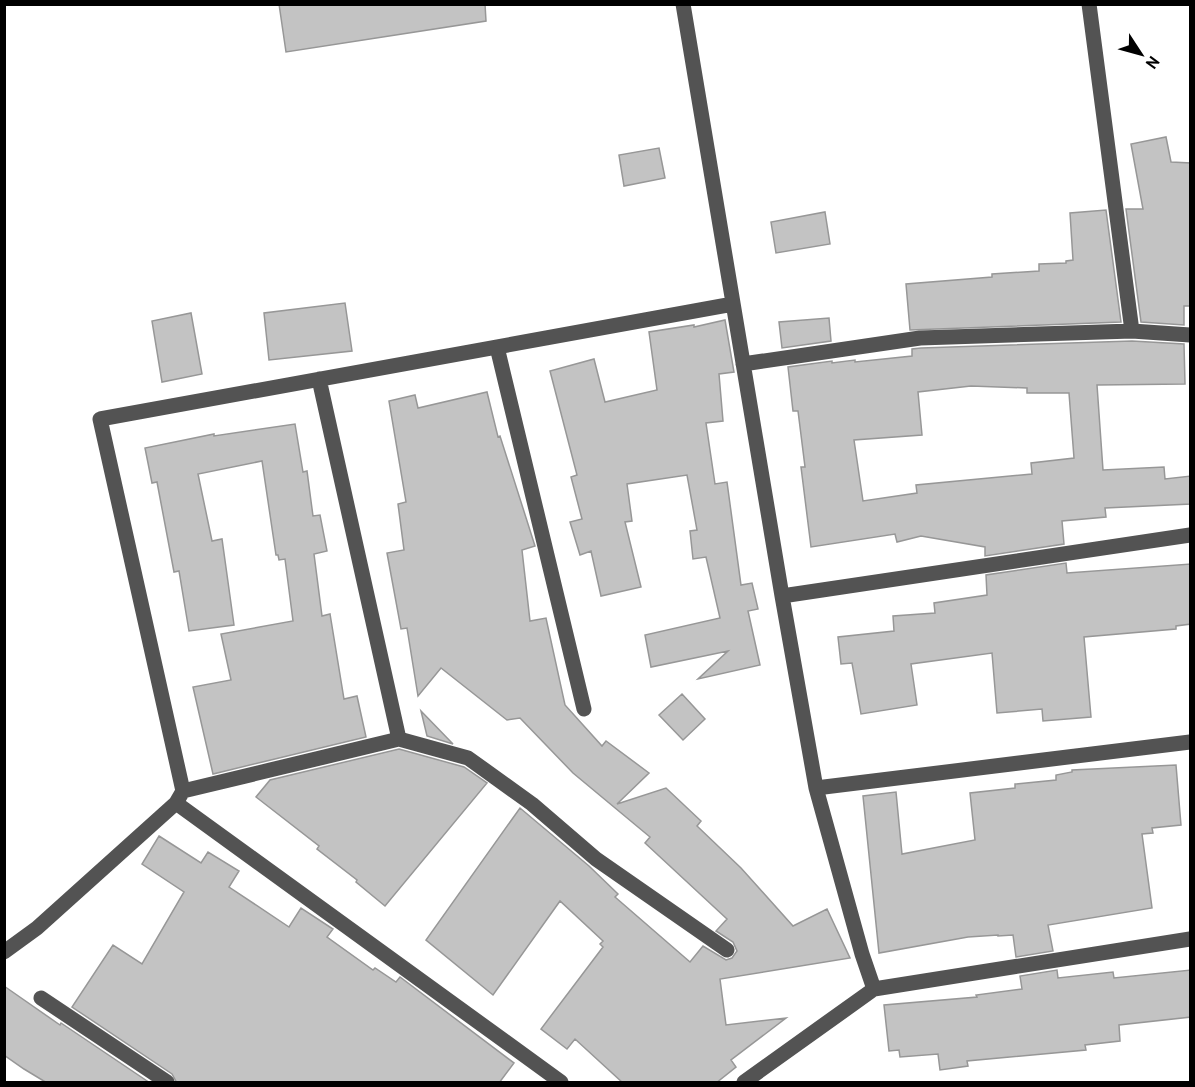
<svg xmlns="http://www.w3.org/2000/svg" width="1195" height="1087" font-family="'PT Sans',sans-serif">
	<rect width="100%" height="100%" fill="#fff"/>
	<path fill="#c3c3c3" stroke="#979797" stroke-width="1.5" fill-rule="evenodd" d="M 279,4 L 485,4 L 486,21 L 286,52 Z
		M 1166,137 L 1171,162 L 1191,163 L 1191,306 L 1184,306 L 1184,325 L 1141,322 L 1126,209 L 1143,209 L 1131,144 Z
		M 659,148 L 665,178 L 624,186 L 619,155 Z
		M 1106,210 L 1121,322 L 910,330 L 906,284 L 992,277 L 992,274 L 1039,271 L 1039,264 L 1066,263 L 1066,261 L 1073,260 L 1070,213 Z
		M 825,212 L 830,244 L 776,253 L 771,222 Z
		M 345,303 L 352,351 L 269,360 L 264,313 Z
		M 191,313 L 202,374 L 162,382 L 152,321 Z
		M 829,318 L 831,341 L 782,348 L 779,322 Z
		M 725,320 L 734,372 L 719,374 L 723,421 L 706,423 L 715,484 L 727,482 L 741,585 L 752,583 L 758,609 L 748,611 L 760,665 L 698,679 L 728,651 L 651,667 L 645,635 L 720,618 L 706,557 L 693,559 L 690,531 L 697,530 L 687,475 L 627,484 L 632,521 L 625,522 L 641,587 L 601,596 L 591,551 L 580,555 L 570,522 L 582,519 L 571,477 L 577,475 L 550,371 L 594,359 L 605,402 L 657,390 L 649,332 L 694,325 L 694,327 Z
		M 1132,341 L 1184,344 L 1185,384 L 1097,385 L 1103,470 L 1164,467 L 1165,479 L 1191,476 L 1191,504 L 1105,508 L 1106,517 L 1062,521 L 1064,544 L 985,556 L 985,547 L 921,536 L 897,542 L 895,534 L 811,547 L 801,467 L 805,467 L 798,411 L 793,411 L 788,367 L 832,361 L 832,363 L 855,360 L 855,362 L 912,356 L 912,349 L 921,348 ZM 971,386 L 1027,388 L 1027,393 L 1069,393 L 1074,458 L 1031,463 L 1032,474 L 916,485 L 917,493 L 863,501 L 854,440 L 922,435 L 918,392 Z
		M 487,392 L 498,437 L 500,436 L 535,546 L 522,550 L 530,621 L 546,618 L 565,705 L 602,746 L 606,741 L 649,773 L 617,804 L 666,788 L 701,821 L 697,826 L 741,868 L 793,926 L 827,909 L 850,958 L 720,979 L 726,1025 L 786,1018 L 731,1060 L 736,1067 L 716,1083 L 623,1083 L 575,1039 L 567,1049 L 541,1029 L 603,947 L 600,944 L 603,941 L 560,901 L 493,995 L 426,940 L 520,808 L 589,866 L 618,894 L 615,897 L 690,962 L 703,946 L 726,960 L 732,958 L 737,951 L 733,942 L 716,931 L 727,919 L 645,843 L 650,837 L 573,773 L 520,718 L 507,720 L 441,668 L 418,696 L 407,628 L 401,629 L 387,553 L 404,550 L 398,504 L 406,502 L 389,401 L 415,395 L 418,408 Z
		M 295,424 L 303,472 L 307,471 L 313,516 L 320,515 L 327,551 L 314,554 L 322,616 L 330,614 L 344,699 L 357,696 L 366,737 L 213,774 L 193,687 L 231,680 L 221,634 L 293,621 L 285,559 L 279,560 L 278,555 L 276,555 L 262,461 L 198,474 L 212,541 L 222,539 L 234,625 L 189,631 L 179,571 L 174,572 L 157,482 L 152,483 L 145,448 L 214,434 L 214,436 Z
		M 1066,563 L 1067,573 L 1191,564 L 1191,624 L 1176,626 L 1176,629 L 1084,637 L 1091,717 L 1043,721 L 1042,709 L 997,713 L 992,653 L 911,664 L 917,705 L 861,714 L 852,663 L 841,664 L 838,637 L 894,631 L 893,616 L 935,613 L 934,603 L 987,595 L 986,575 Z
		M 682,694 L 705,719 L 683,740 L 659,715 Z
		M 421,711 L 453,744 L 427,736 Z
		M 399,749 L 464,767 L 487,783 L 385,906 L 356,882 L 357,880 L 317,849 L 319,846 L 256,797 L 270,780 Z
		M 1176,765 L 1181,825 L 1152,828 L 1153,833 L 1142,834 L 1152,908 L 1048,925 L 1053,951 L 1016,957 L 1013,935 L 998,936 L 998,935 L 968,937 L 879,953 L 863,796 L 896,792 L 902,854 L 975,840 L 970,793 L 1015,788 L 1015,784 L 1056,780 L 1056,775 L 1072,772 L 1072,770 Z
		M 159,836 L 201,863 L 208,852 L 239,871 L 229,887 L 289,927 L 301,908 L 333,929 L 327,937 L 373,970 L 375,968 L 396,982 L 400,977 L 514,1063 L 499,1083 L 177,1083 L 172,1074 L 72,1007 L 113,945 L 142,964 L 184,892 L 142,864 Z
		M 1057,970 L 1058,978 L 1113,972 L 1114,978 L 1191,970 L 1191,1017 L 1119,1025 L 1120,1041 L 1085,1045 L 1086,1050 L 967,1061 L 968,1066 L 940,1070 L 938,1054 L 900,1057 L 899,1050 L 889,1051 L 884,1005 L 977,997 L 976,995 L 1022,989 L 1020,976 Z
		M 4,986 L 60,1025 L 61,1023 L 150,1083 L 47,1083 L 24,1069 L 4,1055 Z"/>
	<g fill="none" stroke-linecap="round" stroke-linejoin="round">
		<path stroke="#535353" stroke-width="15" d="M 683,4 L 782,596 L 816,788 L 862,954 L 874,989
			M 1089,4 L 1132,331
			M 497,347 L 584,709
			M 743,364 L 920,338 L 1132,331 L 1190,335
			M 319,379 L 399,739
			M 782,596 L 1190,535
			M 816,788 L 1190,742
			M 183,791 L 399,739 L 468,758 L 532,804 L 596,859 L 727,950
			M 176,803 L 561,1082
			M 4,952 L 37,928 L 176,803 L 183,791 L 100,419 L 733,304
			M 41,998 L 167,1082
			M 744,1082 L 874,989 L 1190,939"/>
	</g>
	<rect width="1195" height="1087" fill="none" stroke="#000000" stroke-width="12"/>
	<g transform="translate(1141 54) rotate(126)" stroke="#ffffff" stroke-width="4.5" paint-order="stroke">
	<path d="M0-4.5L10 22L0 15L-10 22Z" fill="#000000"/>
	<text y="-9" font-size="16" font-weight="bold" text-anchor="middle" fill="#000000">N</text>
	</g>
</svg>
